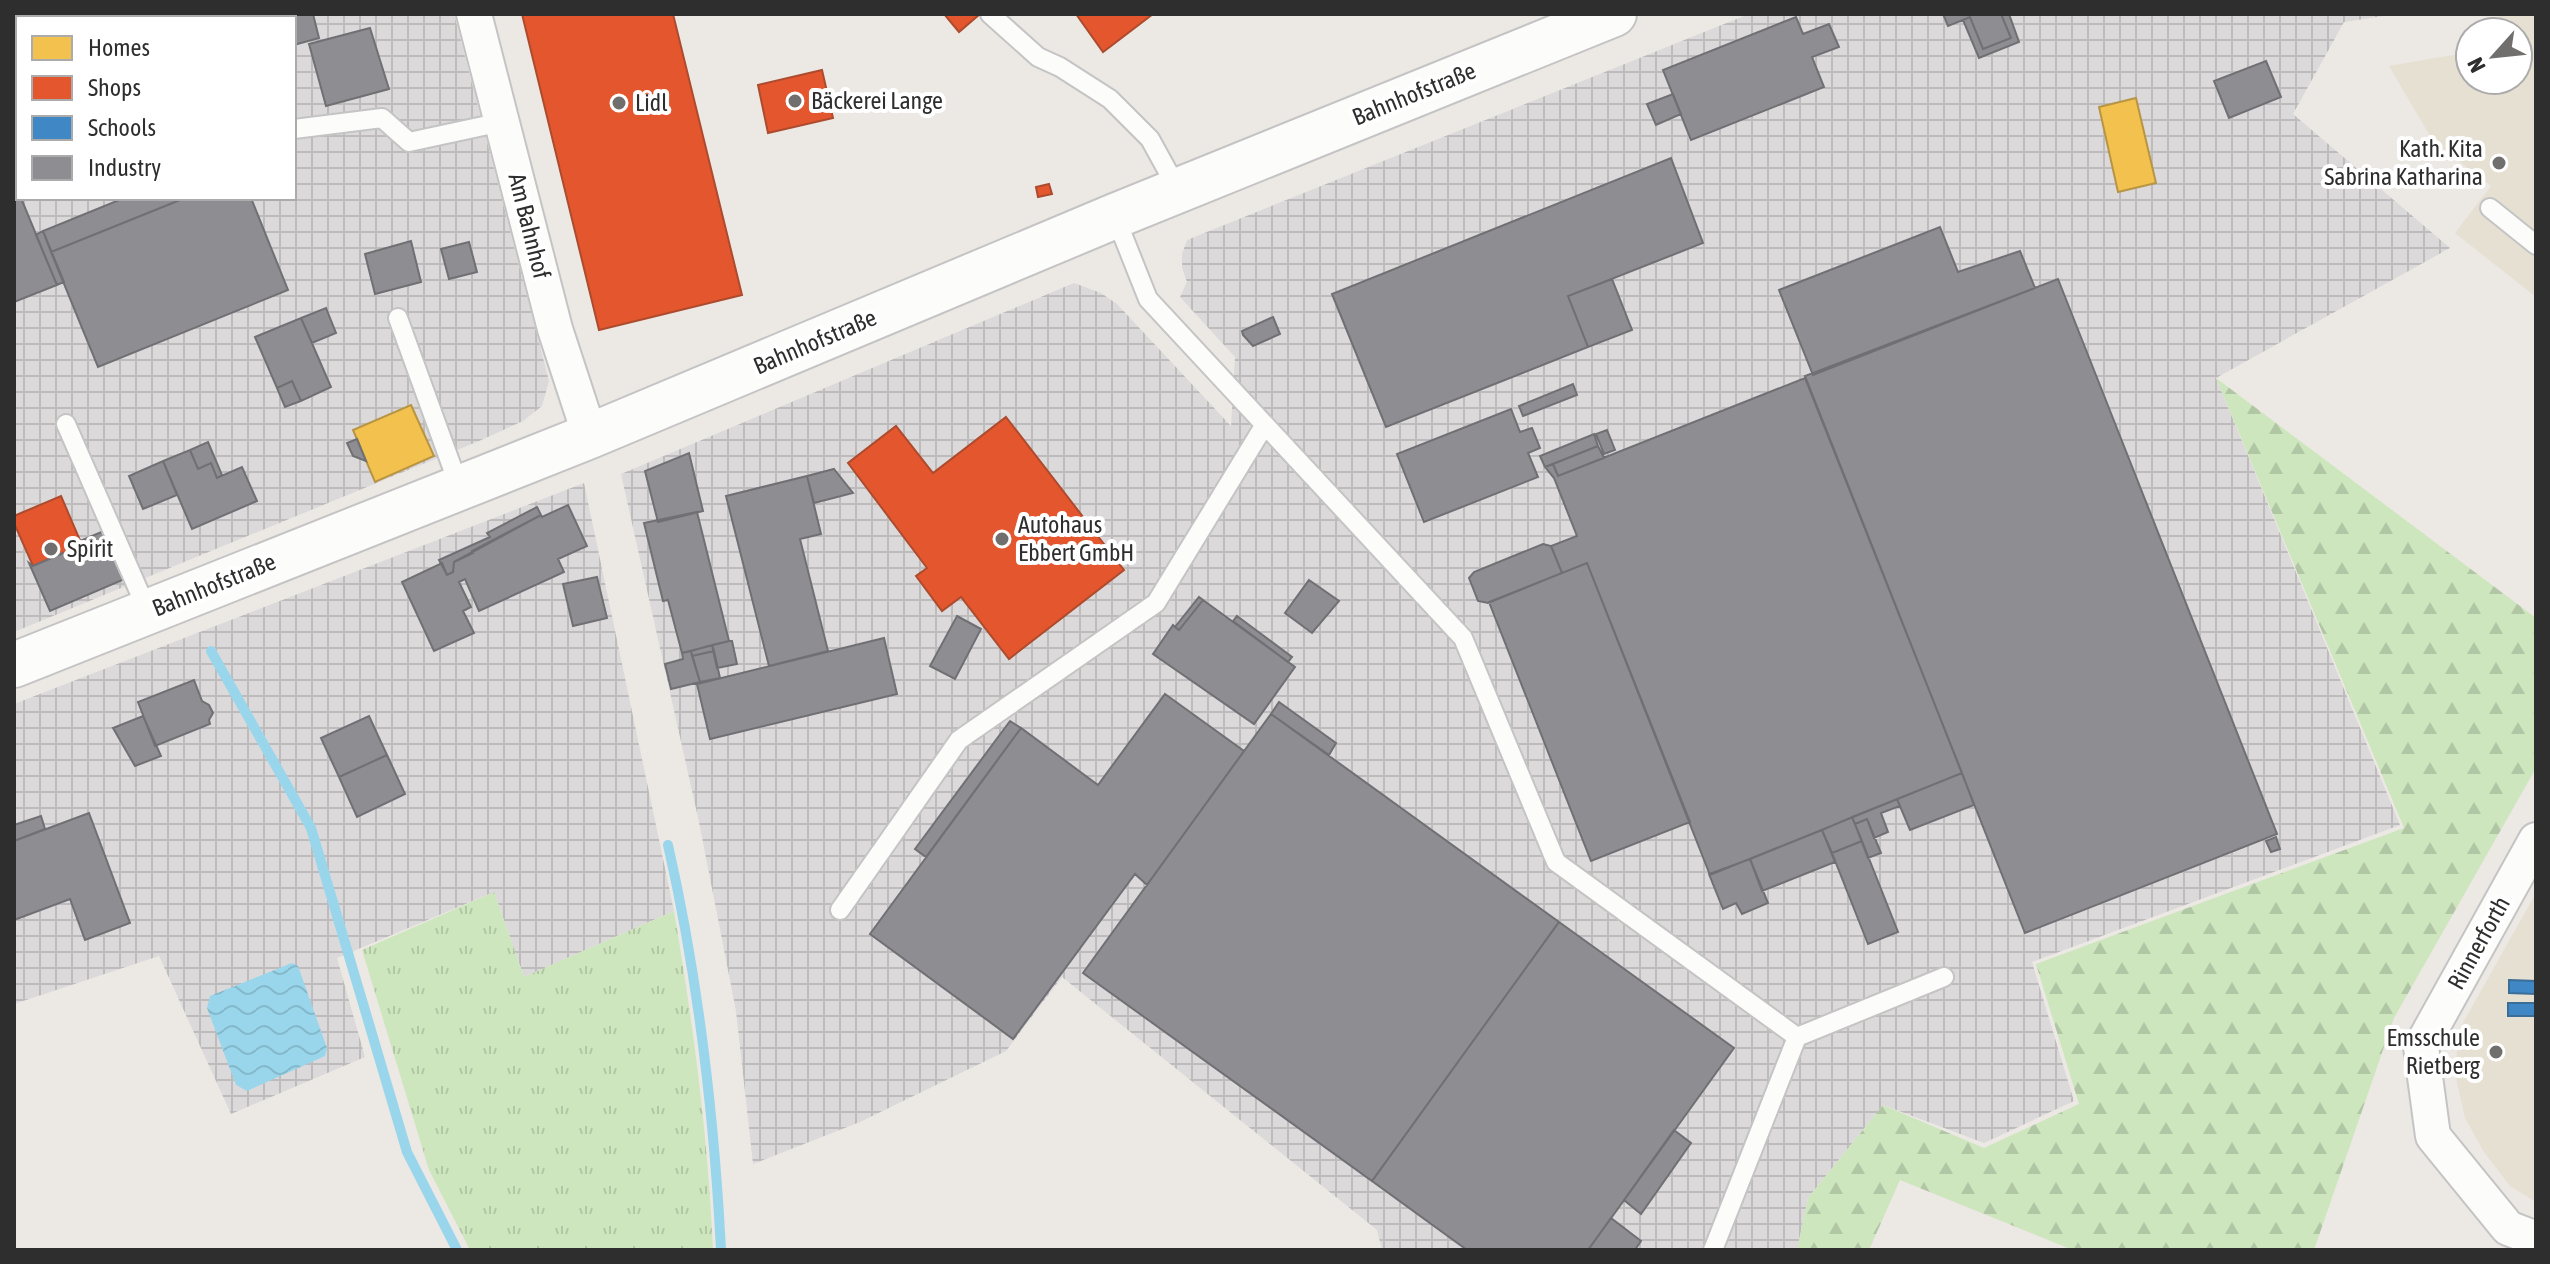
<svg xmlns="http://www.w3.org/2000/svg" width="2550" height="1264" font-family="'Asap Condensed',sans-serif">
	<defs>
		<pattern id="industrial-grid" width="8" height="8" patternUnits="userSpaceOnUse" patternTransform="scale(2)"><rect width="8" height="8" fill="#dcd9db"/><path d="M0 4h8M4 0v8" fill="none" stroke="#bdbbbc"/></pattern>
		<pattern id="grass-tufts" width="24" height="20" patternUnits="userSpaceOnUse" patternTransform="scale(2)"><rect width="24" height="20" fill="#cee6be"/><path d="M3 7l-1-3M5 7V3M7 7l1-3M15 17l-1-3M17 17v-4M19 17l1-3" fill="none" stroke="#b1c6a4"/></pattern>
		<pattern id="forest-firs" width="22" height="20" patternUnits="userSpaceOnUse" patternTransform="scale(2)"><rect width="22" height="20" fill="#cee6be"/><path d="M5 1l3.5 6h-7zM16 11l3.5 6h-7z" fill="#b1c6a4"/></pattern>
		<pattern id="water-waves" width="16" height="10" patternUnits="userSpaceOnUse" patternTransform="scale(2)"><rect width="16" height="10" fill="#99d6ec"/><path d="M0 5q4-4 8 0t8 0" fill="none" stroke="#84b8cb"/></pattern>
	</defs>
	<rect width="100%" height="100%" fill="#ece8e4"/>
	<path fill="url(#industrial-grid)" fill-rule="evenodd" d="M 14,14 L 454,14 L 549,381 L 542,406 L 523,421 L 479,441 L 14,632 ZM 18,18 L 294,18 L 294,198 L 18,198 Z
		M 1749,14 L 2397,14 L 2344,22 L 2293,114 L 2450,248 L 2216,378 L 2400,825 L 2032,962 L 2074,1101 L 1984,1143 L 1883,1105 L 1808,1198 L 1797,1250 L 1382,1250 L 1377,1230 L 1062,977 L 1006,1051 L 860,1122 L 753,1164 L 736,1011 L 699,822 L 621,474 L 1074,283 L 1101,293 L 1117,304 L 1231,426 L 1235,357 L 1180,297 L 1187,282 L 1182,268 L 1182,254 L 1187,240 Z
		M 584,483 L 674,911 L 524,977 L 494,892 L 337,958 L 365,1057 L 231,1114 L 159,956 L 14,1004 L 14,704 Z"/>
	<path fill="#e6e0d3" d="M 2499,14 L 2536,14 L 2536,297 L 2455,233 L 2491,186 L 2433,141 L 2389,66 L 2470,52 L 2470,80 L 2518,80 L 2518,32 L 2499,32 Z
		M 2536,893 L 2536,1202 L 2510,1186 L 2484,1152 L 2465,1118 L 2455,1073 L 2459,1030 Z"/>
	<path fill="url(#grass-tufts)" d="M 494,892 L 524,977 L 674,911 C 693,1023 708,1136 713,1250 L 470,1250 L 429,1170 L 362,950 Z"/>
	<path fill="url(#forest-firs)" d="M 2216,378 L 2536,618 L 2536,768 L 2394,1018 L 2314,1250 L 2073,1250 L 1900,1180 L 1869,1250 L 1797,1250 L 1808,1198 L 1883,1105 L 1984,1148 L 2079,1104 L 2036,964 L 2404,828 Z"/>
	<path fill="url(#water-waves)" d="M 292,963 L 298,966 L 327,1048 L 325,1056 L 247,1091 L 236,1085 L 207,1008 L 210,996 Z"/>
	<path fill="#f2c14e" stroke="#b79544" stroke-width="2" d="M 2136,98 L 2156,183 L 2118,192 L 2099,107 Z
		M 411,405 L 434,456 L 375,482 L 353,430 Z"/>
	<path fill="#e4572e" stroke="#ad4b2e" stroke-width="2" d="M 522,14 L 673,14 L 742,295 L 599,330 Z
		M 944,14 L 980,14 L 959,32 Z
		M 1076,14 L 1153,14 L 1103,52 Z
		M 822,70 L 833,118 L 768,133 L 758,85 Z
		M 1049,184 L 1052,194 L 1038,197 L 1036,187 Z
		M 1006,417 L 1124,570 L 1009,659 L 961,597 L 942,611 L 916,576 L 927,568 L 848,463 L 896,426 L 933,473 Z
		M 61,496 L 82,545 L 33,566 L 14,523 L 14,516 Z"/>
	<path fill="#3f88c5" stroke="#3a6d98" stroke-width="2" d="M 2509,980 L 2536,981 L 2536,994 L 2509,993 Z
		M 2508,1003 L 2536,1003 L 2536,1016 L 2508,1016 Z"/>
	<path fill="#8d8d92" stroke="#707074" stroke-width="2" d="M 14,14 L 40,14 L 42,18 L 18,18 L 18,108 L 14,110 Z
		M 252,14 L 313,14 L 319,38 L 294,45 L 294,18 L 253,18 Z
		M 1943,14 L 2001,14 L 2011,38 L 1983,49 L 1970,17 L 1948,26 Z
		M 2001,14 L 2009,14 L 2019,42 L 1979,58 L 1963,20 L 1970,17 L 1983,49 L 2011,38 Z
		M 1796,17 L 1803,34 L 1829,24 L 1839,47 L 1812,57 L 1824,87 L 1691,140 L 1663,70 Z
		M 370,28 L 389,89 L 326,106 L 309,44 Z
		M 2266,61 L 2281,97 L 2229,118 L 2214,81 Z
		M 1673,94 L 1681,114 L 1656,125 L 1647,104 Z
		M 1671,158 L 1703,243 L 1568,296 L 1588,347 L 1386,427 L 1332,294 Z
		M 14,180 L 18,198 L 21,198 L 57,285 L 14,302 Z
		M 124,198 L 185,198 L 51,252 L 43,231 Z
		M 185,198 L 251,198 L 288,290 L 98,367 L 51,252 Z
		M 1940,227 L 1958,272 L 2020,251 L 2035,288 L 1813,375 L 1779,290 Z
		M 43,231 L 64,282 L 57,285 L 36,235 Z
		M 411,241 L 421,282 L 375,294 L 365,254 Z
		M 469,242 L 477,272 L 449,279 L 441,249 Z
		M 1612,279 L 1632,330 L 1588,347 L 1568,296 Z
		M 2058,279 L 2277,834 L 2025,933 L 1805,376 Z
		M 326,308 L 336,333 L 312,343 L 301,318 Z
		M 1273,317 L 1280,334 L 1253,346 L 1243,335 L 1242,331 Z
		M 301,318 L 331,387 L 301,401 L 292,381 L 277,388 L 255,337 Z
		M 1805,378 L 1962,773 L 1710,875 L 1587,563 L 1562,573 L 1551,546 L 1577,536 L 1554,478 L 1545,467 L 1553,464 L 1558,476 Z
		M 292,381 L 301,401 L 285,407 L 277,388 Z
		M 1573,384 L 1577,395 L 1523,416 L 1519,406 Z
		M 1511,409 L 1520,432 L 1532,428 L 1540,448 L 1528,453 L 1538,477 L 1424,522 L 1397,454 Z
		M 1607,430 L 1615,450 L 1604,454 L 1596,434 Z
		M 1594,434 L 1598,446 L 1545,467 L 1540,456 Z
		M 357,439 L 366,461 L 353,456 L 347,443 Z
		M 208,442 L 222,475 L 217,478 L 211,463 L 198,469 L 190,450 Z
		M 1598,446 L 1604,458 L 1558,476 L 1553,464 Z
		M 190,450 L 198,469 L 211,463 L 217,478 L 242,467 L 257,501 L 192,529 L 163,461 Z
		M 689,453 L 703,511 L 658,522 L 645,471 Z
		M 163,461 L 177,495 L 143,509 L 129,476 Z
		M 834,469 L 853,493 L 814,503 L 807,476 Z
		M 807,476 L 821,534 L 800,539 L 828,651 L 769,666 L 726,496 Z
		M 568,505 L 587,546 L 558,559 L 564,572 L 479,611 L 465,579 L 459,582 L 471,607 L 463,611 L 474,633 L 434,651 L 402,582 L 442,563 L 447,575 L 453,572 L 454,562 L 473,553 L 472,551 L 541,515 L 542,517 Z
		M 537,507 L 541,515 L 454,562 L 453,572 L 447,575 L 439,560 L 490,537 L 487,533 Z
		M 697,512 L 729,641 L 682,653 L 668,600 L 663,601 L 644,523 Z
		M 118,525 L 141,572 L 50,611 L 29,563 L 33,566 L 82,545 L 80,541 Z
		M 1543,544 L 1551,546 L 1562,573 L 1488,603 L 1478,601 L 1469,578 L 1474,572 Z
		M 1587,563 L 1690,822 L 1591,861 L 1489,602 Z
		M 597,577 L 607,618 L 573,626 L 563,584 Z
		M 1309,580 L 1339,601 L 1312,633 L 1285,613 Z
		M 1199,597 L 1203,600 L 1179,630 L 1175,627 Z
		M 1203,600 L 1295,667 L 1254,724 L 1153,654 L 1173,625 L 1179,630 Z
		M 957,616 L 981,629 L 955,679 L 930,666 Z
		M 1237,616 L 1292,657 L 1288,662 L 1233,621 Z
		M 884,638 L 897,694 L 710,739 L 697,684 Z
		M 729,641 L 732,641 L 737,664 L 717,668 L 712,645 Z
		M 712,645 L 714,651 L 692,656 L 691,651 Z
		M 691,651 L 700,682 L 671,689 L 665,664 L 683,659 L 682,653 Z
		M 714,651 L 720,678 L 700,682 L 692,656 Z
		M 194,680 L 202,701 L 209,705 L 213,713 L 209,720 L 210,724 L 155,746 L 138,702 Z
		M 1165,694 L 1244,751 L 1147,885 L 1135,874 L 1013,1039 L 870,934 L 1021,728 L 1098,785 Z
		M 1279,702 L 1336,743 L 1329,755 L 1271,714 Z
		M 1271,714 L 1559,922 L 1372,1181 L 1083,973 Z
		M 143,716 L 161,756 L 135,766 L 113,728 Z
		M 369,716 L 387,755 L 339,777 L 321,738 Z
		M 1010,721 L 1021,728 L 926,857 L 915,849 Z
		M 387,755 L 405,794 L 357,817 L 339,777 Z
		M 1962,773 L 1974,805 L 1910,830 L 1897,799 Z
		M 1897,799 L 1900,806 L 1881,813 L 1888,832 L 1874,838 L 1867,819 L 1855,824 L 1852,817 Z
		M 89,813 L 130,923 L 85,940 L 70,899 L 14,920 L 14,841 Z
		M 41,816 L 45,829 L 14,841 L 14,825 Z
		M 1852,817 L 1862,841 L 1832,853 L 1822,830 Z
		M 1867,819 L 1881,853 L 1868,858 L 1855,824 Z
		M 1822,830 L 1835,862 L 1762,891 L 1750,859 Z
		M 2276,837 L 2280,849 L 2271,852 L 2266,841 Z
		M 1862,841 L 1898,932 L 1868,944 L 1832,853 Z
		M 1750,859 L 1768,903 L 1742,914 L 1736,903 L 1723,909 L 1709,874 Z
		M 1559,922 L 1734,1048 L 1588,1250 L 1467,1250 L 1372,1181 Z
		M 1674,1130 L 1691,1143 L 1641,1214 L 1624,1200 Z
		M 1611,1218 L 1641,1241 L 1635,1250 L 1588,1250 Z"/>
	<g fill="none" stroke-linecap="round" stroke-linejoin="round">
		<path stroke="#99d6ec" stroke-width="10" d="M 211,651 L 311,828 L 407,1152 L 457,1250
			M 668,845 C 698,977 714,1114 721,1250"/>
		<defs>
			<path id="service" d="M 990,14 L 1038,57 L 1060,67 L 1110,99 L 1150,139 L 1178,190
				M 294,129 L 382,118 L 409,142 L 502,122
				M 2490,208 L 2536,245
				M 1115,216 L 1148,299 L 1463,638 L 1556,862 L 1797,1037
				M 398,318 L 460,489
				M 66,424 L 148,612
				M 840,910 L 959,740 L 1156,603 L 1264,426
				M 1713,1250 L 1797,1037 L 1944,977"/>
			<path id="minor" d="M 474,14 L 555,329 L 590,436
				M 2536,840 L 2421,1047 L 2433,1136 L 2508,1228 L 2536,1239"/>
			<path id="secondary" d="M 14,665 L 590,436 L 1115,216 L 1614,14"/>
		</defs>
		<use href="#service" stroke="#c5c4c5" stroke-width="22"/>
		<use href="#minor" stroke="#c5c4c5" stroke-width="38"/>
		<use href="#secondary" stroke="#c5c4c5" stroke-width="48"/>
		<use href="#service" stroke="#fcfcfb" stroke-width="18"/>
		<use href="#minor" stroke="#fcfcfb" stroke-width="34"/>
		<use href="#secondary" stroke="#fcfcfb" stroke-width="44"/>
	</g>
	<g fill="#706f6e" stroke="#fff" stroke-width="3">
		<circle cx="795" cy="101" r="8"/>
		<circle cx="619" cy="103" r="8"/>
		<circle cx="2499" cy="163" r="8"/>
		<circle cx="1002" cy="539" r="8"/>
		<circle cx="51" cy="549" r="8"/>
		<circle cx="2496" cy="1052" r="8"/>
	</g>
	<g text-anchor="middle" stroke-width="8" stroke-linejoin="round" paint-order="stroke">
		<g font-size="24" fill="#2e2e2e" stroke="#fff">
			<text transform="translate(1414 94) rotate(-22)" y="8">Bahnhofstraße</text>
			<text transform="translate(529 226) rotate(76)" y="8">Am Bahnhof</text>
			<text transform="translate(815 342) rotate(-23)" y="8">Bahnhofstraße</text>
			<text transform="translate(214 585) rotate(-22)" y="8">Bahnhofstraße</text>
			<text transform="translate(2479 943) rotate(-61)" y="8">Rinnerforth</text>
		</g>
		<g font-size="24" fill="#2e2e2e" stroke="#fff" text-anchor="start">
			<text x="811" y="109">Bäckerei Lange</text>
			<text x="635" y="111">Lidl</text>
			<text x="2483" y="157" text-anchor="end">Kath. Kita<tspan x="2483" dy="28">Sabrina Katharina</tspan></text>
			<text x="1018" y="533">Autohaus<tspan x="1018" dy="28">Ebbert GmbH</tspan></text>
			<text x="67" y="557">Spirit</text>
			<text x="2480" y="1046" text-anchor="end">Emsschule<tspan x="2480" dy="28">Rietberg</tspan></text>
		</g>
	</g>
	<rect width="2550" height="1264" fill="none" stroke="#2e2e2e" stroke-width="32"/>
	<rect x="16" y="16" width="280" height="184" fill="#ffffff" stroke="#ababab" stroke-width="2"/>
	<rect x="32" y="36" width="40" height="24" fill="#f2c14e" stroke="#ababab" stroke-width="2"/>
	<text x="88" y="56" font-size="24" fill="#2e2e2e">Homes</text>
	<rect x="32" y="76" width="40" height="24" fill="#e4572e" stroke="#ababab" stroke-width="2"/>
	<text x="88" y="96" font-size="24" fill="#2e2e2e">Shops</text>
	<rect x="32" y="116" width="40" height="24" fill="#3f88c5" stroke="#ababab" stroke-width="2"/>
	<text x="88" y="136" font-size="24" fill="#2e2e2e">Schools</text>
	<rect x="32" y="156" width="40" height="24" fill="#8d8d92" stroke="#ababab" stroke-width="2"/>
	<text x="88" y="176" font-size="24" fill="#2e2e2e">Industry</text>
	<g transform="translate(2494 56) rotate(243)"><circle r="38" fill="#ffffff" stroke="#ababab" stroke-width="2"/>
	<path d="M0-6L14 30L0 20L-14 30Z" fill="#706f6e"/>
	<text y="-12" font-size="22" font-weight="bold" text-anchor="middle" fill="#2e2e2e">N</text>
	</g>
</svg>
